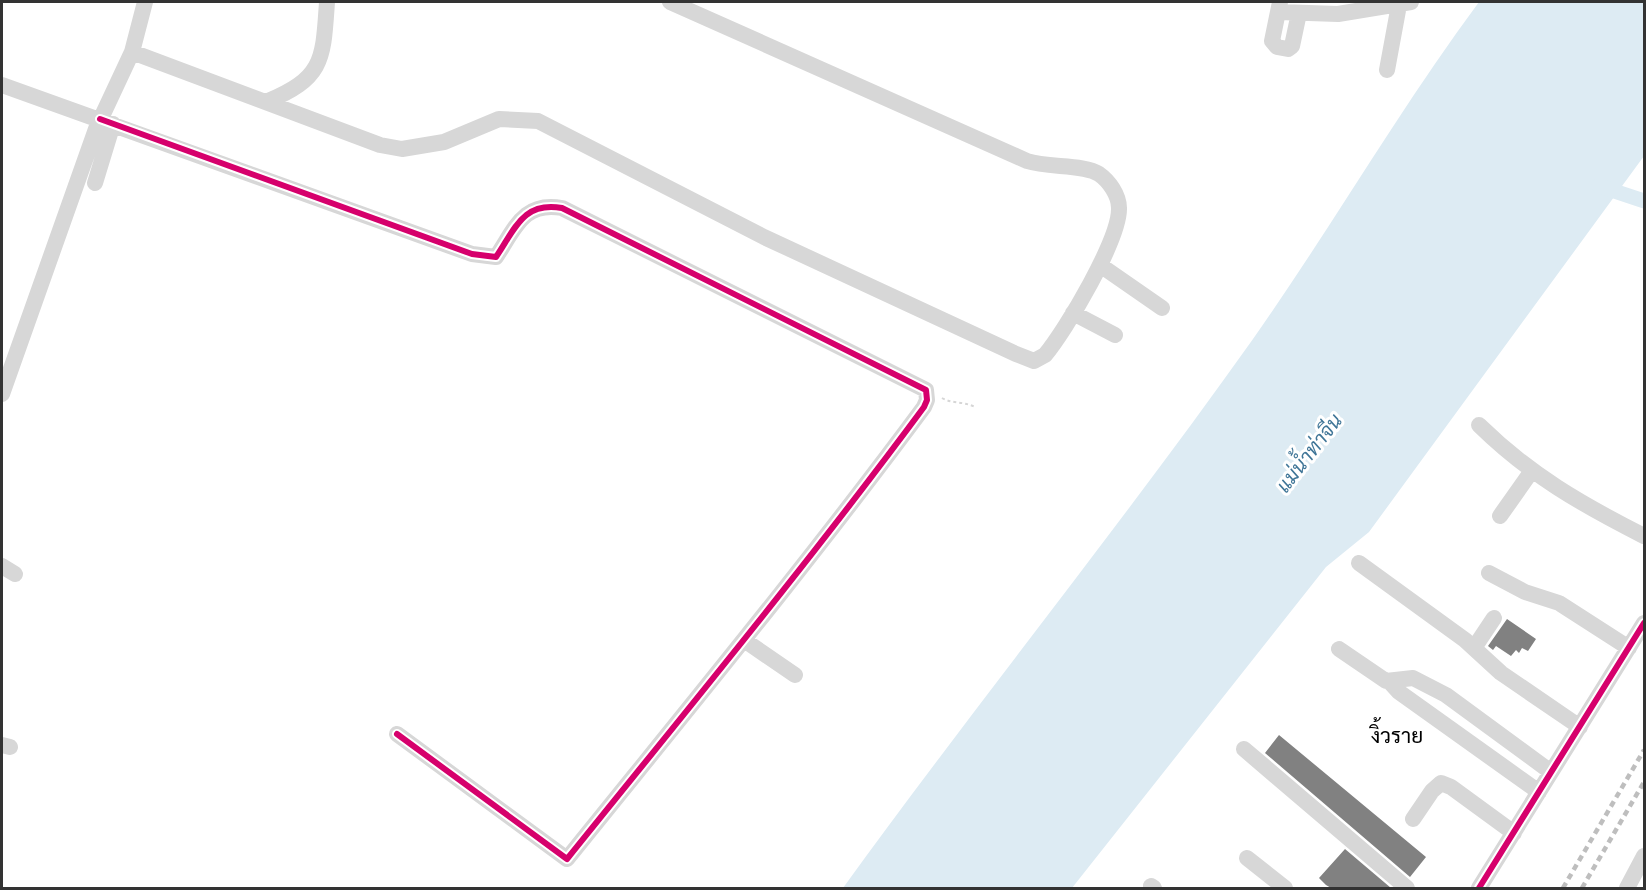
<svg xmlns="http://www.w3.org/2000/svg" width="1646" height="890" font-family="'PT Sans Narrow',Sarabun,sans-serif">
	<rect width="100%" height="100%" fill="#fff"/>
	<path fill="#ddebf3" d="M 1479,2 L 1644,2 L 1644,156 L 1369,532 L 1326,567 L 1072,888 L 843,888 C 977,703 1121,525 1253,339 C 1331,228 1399,110 1479,2 Z"/>
	<g fill="none" stroke-linecap="round" stroke-linejoin="round">
		<path stroke="#ddebf3" stroke-width="15" d="M 1599,186 L 1644,201"/>
	</g>
	<path fill="#818181" d="M 1507,619 L 1536,639 L 1528,651 L 1522,648 L 1519,653 L 1516,650 L 1511,656 L 1496,646 L 1493,650 L 1488,646 Z
		M 1279,735 L 1426,857 L 1410,877 L 1265,753 Z
		M 1345,849 L 1391,888 L 1331,888 L 1326,885 L 1319,878 Z"/>
	<g fill="none" stroke-linecap="round" stroke-linejoin="round">
		<path stroke="#d6d6d6" stroke-width="2" stroke-dasharray="3 3" stroke-linecap="butt" d="M 942,398 C 952,404 963,401 975,407"/>
		<path stroke="#d7d7d7" stroke-width="16" d="M 1280,2 L 1272,41 L 1277,47 L 1288,49 L 1292,46 L 1299,13
			M 1279,12 L 1338,14 L 1411,2
			M 132,52 L 380,145 L 402,149 L 444,142 L 499,119 L 538,121 L 764,237 L 1016,354 L 1034,361 L 1045,355 C 1066,330 1120,239 1119,208 C 1119,195 1109,181 1099,174 C 1084,164 1048,168 1027,161 L 670,2
			M 1387,70 L 1399,5
			M 2,85 L 472,254 L 496,257 C 515,229 523,201 562,208 L 926,390 L 927,400 L 924,407 C 810,561 687,710 567,859 L 397,734
			M 266,102 C 324,78 323,60 327,2
			M 95,183 L 113,124
			M 1100,265 L 1162,308
			M 1073,313 L 1115,335
			M 2,394 L 96,129 L 132,52 L 145,2
			M 1479,425 C 1530,475 1581,504 1644,536
			M 1500,516 L 1531,472
			M 1359,563 L 1465,640 L 1501,673 L 1580,727
			M 2,566 L 15,574
			M 1489,573 L 1525,592 L 1559,603 L 1629,648
			M 744,640 L 795,675
			M 1474,648 L 1494,618
			M 1339,649 L 1386,681 L 1413,678 L 1446,695 L 1551,772
			M 1389,681 L 1399,692 L 1539,792
			M 2,745 L 10,747
			M 1244,749 L 1407,888
			M 1413,819 L 1432,791 L 1441,783 L 1451,787 L 1514,833
			M 1247,858 L 1285,888
			M 1151,886 L 1154,888
			M 1479,888 L 1644,623
			M 1627,888 L 1644,856"/>
		<path stroke="#bebebe" stroke-width="4.5" stroke-dasharray="6 4.5" stroke-linecap="butt" d="M 1563,888 L 1644,750
			M 1582,888 L 1644,782"/>
		<defs>
			<path id="cycleway" d="M 100,119 L 472,254 L 496,257 C 515,229 523,201 562,208 L 926,390 L 927,400 L 924,407 C 810,561 687,710 567,859 L 397,734
				M 1479,888 L 1644,623"/>
		</defs>
		<use href="#cycleway" stroke="#fff" stroke-width="10"/>
		<use href="#cycleway" stroke="#d6006c" stroke-width="6"/>
	</g>
	<g text-anchor="middle" stroke-width="6" stroke-linejoin="round" paint-order="stroke">
		<g font-size="20" font-style="italic" fill="#3f7597" stroke="#fff">
			<text transform="translate(1309 453) rotate(-52)" y="7">แม่น้ำท่าจีน</text>
		</g>
		<g font-size="21" fill="#000" stroke="#fff">
			<text x="1397" y="743">งิ้วราย</text>
		</g>
	</g>
	<rect width="1646" height="890" fill="none" stroke="#333333" stroke-width="6"/>
</svg>
